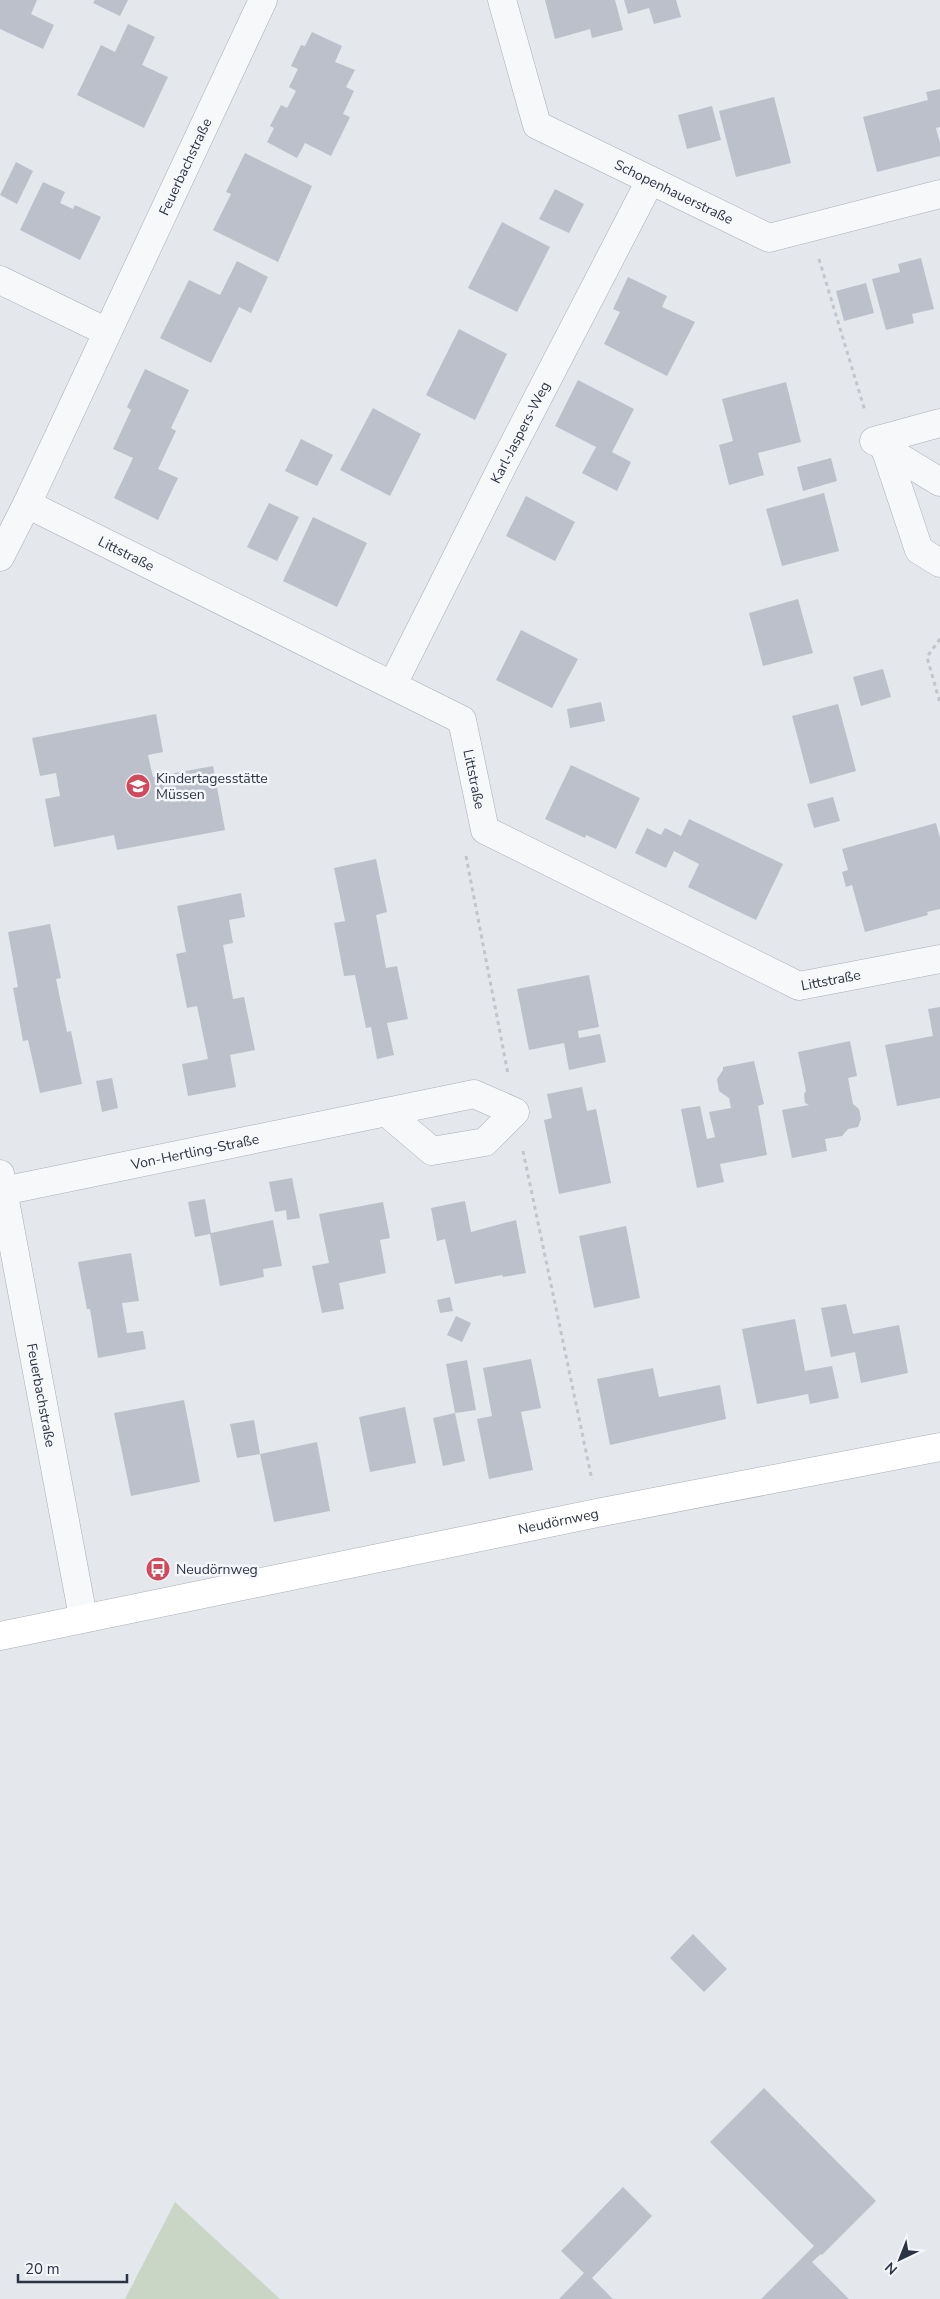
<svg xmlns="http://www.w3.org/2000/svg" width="940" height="2299" font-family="'Nunito Sans',sans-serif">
	<rect width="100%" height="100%" fill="#e4e7ec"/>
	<path fill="#c9d6c5" d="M 175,2202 L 280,2299 L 125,2299 Z"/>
	<path fill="#bbc0ca" d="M 0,0 L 37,0 L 31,14 L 54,25 L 43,49 L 0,29 Z
		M 95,0 L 128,0 L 120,16 L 93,3 Z
		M 545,0 L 615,0 L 623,30 L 592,38 L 590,29 L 555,39 Z
		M 624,0 L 676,0 L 681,17 L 654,24 L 649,8 L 628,14 Z
		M 128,24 L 155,37 L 142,65 L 168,77 L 144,128 L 77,95 L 101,45 L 115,52 Z
		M 312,32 L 342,46 L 335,62 L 355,70 L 346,87 L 354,91 L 343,114 L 350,117 L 331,156 L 305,143 L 297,158 L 267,142 L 274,128 L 270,126 L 281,105 L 287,108 L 296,91 L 289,87 L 298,69 L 291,66 L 301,45 L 305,46 Z
		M 940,89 L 940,127 L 936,128 L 940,143 L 940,156 L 877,172 L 863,117 L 928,100 L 926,92 Z
		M 774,97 L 791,163 L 736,177 L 719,111 Z
		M 712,106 L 721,140 L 687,149 L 678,115 Z
		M 245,153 L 312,186 L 278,262 L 213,230 L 231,194 L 226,192 Z
		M 16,162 L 33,171 L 17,204 L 0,195 Z
		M 43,182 L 65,192 L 60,203 L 73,209 L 75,205 L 101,217 L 80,260 L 20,230 Z
		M 555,189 L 584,204 L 569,233 L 539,219 Z
		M 502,222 L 550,247 L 517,312 L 468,288 Z
		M 921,258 L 934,309 L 912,314 L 914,323 L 886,330 L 872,279 L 900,272 L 898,264 Z
		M 237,261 L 268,277 L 251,313 L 239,307 L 211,363 L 160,338 L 189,280 L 220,295 Z
		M 628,277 L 667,296 L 662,307 L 695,322 L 667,376 L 604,344 L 620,312 L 613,309 Z
		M 866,283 L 874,313 L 844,321 L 836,291 Z
		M 459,329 L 507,354 L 475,420 L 426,395 Z
		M 145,369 L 189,390 L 171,428 L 176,431 L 158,469 L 178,478 L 158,520 L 114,498 L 133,458 L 113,449 L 131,410 L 127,407 Z
		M 578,380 L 634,409 L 612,452 L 631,462 L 617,491 L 582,473 L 596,447 L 555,426 Z
		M 786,382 L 801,442 L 758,453 L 764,475 L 729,485 L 719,445 L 733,441 L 722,399 Z
		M 373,408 L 421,434 L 390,496 L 340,470 Z
		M 301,439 L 333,455 L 317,486 L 285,471 Z
		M 831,458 L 837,481 L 803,491 L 797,467 Z
		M 824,493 L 839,551 L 782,566 L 766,509 Z
		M 526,496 L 575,522 L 555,561 L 506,536 Z
		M 269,503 L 299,517 L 277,561 L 247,547 Z
		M 313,517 L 367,543 L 337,607 L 283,581 Z
		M 798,599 L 813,653 L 763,666 L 749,613 Z
		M 521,630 L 578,659 L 552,708 L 496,680 Z
		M 883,669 L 891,697 L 861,706 L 853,677 Z
		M 601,702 L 605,721 L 570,728 L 567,709 Z
		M 838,704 L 856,771 L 810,784 L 792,716 Z
		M 156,714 L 163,752 L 148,755 L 153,777 L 213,766 L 225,830 L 117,850 L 114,835 L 54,847 L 45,799 L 60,796 L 56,773 L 40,776 L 32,738 Z
		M 571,765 L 640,798 L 616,849 L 586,835 L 585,838 L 545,819 Z
		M 833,797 L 840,821 L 814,828 L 807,804 Z
		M 689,819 L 783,864 L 756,920 L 688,887 L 699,864 L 674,851 L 666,868 L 635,853 L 647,828 L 661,835 L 665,828 L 681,836 Z
		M 936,823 L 940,838 L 940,909 L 927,912 L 928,915 L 865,932 L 852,885 L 846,887 L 842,872 L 848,870 L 842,849 Z
		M 376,859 L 387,912 L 376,915 L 386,968 L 397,966 L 408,1019 L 387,1023 L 394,1055 L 377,1059 L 371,1027 L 366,1028 L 355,975 L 344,976 L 334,923 L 345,921 L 334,868 Z
		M 241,893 L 245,917 L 229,920 L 233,943 L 223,945 L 233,999 L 244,997 L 255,1050 L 230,1055 L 236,1087 L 188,1096 L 182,1064 L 208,1059 L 197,1006 L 187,1008 L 176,954 L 186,952 L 177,906 Z
		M 50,924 L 61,978 L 56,979 L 67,1032 L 71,1031 L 82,1084 L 40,1093 L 28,1040 L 23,1041 L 13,988 L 18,987 L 8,932 Z
		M 589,975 L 599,1027 L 578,1031 L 579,1038 L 600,1034 L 606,1062 L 569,1070 L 564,1043 L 529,1050 L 517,989 Z
		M 940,1007 L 940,1098 L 897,1106 L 885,1045 L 933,1036 L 928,1009 Z
		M 850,1041 L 857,1076 L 848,1078 L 853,1104 L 859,1109 L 861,1119 L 858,1127 L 848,1129 L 842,1136 L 825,1139 L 827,1151 L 792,1158 L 782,1110 L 809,1105 L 805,1103 L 804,1094 L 806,1091 L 798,1052 Z
		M 754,1061 L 764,1104 L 758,1106 L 767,1155 L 720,1164 L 724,1182 L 697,1188 L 681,1109 L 700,1106 L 707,1139 L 715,1137 L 709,1112 L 731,1108 L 729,1098 L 719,1091 L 717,1079 L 723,1070 L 723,1067 Z
		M 112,1078 L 118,1108 L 102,1112 L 96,1081 Z
		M 582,1087 L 587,1111 L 596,1109 L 611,1183 L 559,1194 L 544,1120 L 552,1118 L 547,1094 Z
		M 292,1178 L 300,1218 L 287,1220 L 286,1210 L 275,1212 L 269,1182 Z
		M 205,1199 L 211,1233 L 273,1220 L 282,1266 L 263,1269 L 264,1277 L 220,1286 L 210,1234 L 195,1237 L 188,1202 Z
		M 465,1201 L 471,1232 L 516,1220 L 526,1273 L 503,1277 L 502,1275 L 455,1284 L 445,1239 L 437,1241 L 431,1208 Z
		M 383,1202 L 390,1238 L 380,1240 L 386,1273 L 339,1283 L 344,1309 L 322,1313 L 312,1266 L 329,1263 L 319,1214 Z
		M 626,1226 L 640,1298 L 594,1308 L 579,1236 Z
		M 131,1253 L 139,1301 L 122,1303 L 127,1333 L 143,1331 L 146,1349 L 98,1358 L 90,1309 L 87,1309 L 78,1262 Z
		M 450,1297 L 453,1311 L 440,1313 L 437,1300 Z
		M 846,1304 L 853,1334 L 899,1325 L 908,1373 L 861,1383 L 855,1352 L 831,1357 L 821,1308 Z
		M 456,1316 L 471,1323 L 462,1342 L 447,1335 Z
		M 795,1319 L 805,1371 L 832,1366 L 839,1398 L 810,1404 L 808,1394 L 757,1404 L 742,1329 Z
		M 531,1359 L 541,1408 L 521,1412 L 533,1470 L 489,1479 L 477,1419 L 492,1416 L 483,1368 Z
		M 467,1360 L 476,1410 L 455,1413 L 446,1364 Z
		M 653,1368 L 659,1397 L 720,1385 L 726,1419 L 610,1445 L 597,1379 Z
		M 184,1400 L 200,1482 L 131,1496 L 114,1413 Z
		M 405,1407 L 416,1463 L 370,1472 L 359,1417 Z
		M 455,1413 L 465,1461 L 443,1466 L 433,1418 Z
		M 254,1420 L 260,1454 L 237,1458 L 230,1424 Z
		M 317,1442 L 330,1511 L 274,1522 L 260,1454 Z
		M 693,1934 L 727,1969 L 704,1992 L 670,1958 Z
		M 764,2088 L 876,2201 L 822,2255 L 821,2254 L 812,2262 L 849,2299 L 761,2299 L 814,2246 L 710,2142 Z
		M 623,2187 L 652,2216 L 592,2278 L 613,2299 L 559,2299 L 584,2273 L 561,2251 Z"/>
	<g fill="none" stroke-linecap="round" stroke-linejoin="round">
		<defs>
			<g id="street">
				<path id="s1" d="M 502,0 L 537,125 L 769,238 L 940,194"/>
				<path d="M 0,280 L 107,332"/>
				<path d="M 882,439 L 919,550 L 940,563"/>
				<path d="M 874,441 L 940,423"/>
				<path d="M 884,448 L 940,482"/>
				<path id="s2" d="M 27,504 L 462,720 L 485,830 L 799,986 L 940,959"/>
				<path id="s3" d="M 0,557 L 27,504 L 263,0"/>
				<path id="s4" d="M 393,684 L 504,463 L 650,181"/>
				<path id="s5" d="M 0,1174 L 83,1617"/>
				<path id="s6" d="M 3,1191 L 474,1094 L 515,1112 L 485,1142 L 432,1151 L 386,1112"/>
			</g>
			<g id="secondary">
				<path id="s7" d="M 0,1636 L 597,1513 L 940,1447"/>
			</g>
		</defs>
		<use href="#street" stroke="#a9aeb7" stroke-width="29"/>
		<use href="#secondary" stroke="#a9aeb7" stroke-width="29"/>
		<path stroke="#c2c5cb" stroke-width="3" stroke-dasharray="4 4" stroke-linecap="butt" d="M 819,259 L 865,411
			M 940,639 L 927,657 L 940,703
			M 466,856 L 508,1074
			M 523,1151 L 592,1480"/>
		<use href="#street" stroke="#f7f8fa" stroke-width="28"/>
		<use href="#secondary" stroke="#fff" stroke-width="28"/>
	</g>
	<defs>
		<symbol id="school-disc" viewBox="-11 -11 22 22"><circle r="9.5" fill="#d1495b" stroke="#f4f6f9"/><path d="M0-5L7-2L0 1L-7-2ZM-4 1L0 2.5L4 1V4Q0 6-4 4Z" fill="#fff"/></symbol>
		<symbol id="bus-disc" viewBox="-11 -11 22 22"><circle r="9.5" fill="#d1495b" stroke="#f4f6f9"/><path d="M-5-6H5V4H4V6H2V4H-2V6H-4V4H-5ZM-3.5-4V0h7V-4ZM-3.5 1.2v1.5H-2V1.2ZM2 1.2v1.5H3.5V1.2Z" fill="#fff"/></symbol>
	</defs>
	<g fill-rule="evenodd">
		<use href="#school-disc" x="124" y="772" width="28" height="28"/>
		<use href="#bus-disc" x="144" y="1555" width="28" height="28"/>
	</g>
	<g text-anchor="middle" stroke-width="5" stroke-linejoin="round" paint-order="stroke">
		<g font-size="14" fill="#2b3445" stroke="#f4f6f9">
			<text dy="5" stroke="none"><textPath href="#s3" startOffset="432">Feuerbachstraße</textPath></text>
			<text dy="5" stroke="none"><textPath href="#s1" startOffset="282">Schopenhauerstraße</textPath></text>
			<text dy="5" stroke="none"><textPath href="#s4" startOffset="282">Karl-Jaspers-Weg</textPath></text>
			<text dy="5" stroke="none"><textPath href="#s2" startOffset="111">Littstraße</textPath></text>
			<text dy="5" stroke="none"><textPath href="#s2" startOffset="546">Littstraße</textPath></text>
			<text dy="5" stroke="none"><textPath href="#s2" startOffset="981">Littstraße</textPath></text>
			<text dy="5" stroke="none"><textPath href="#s6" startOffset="196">Von-Hertling-Straße</textPath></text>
			<text dy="5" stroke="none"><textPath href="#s5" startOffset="225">Feuerbachstraße</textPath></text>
			<text dy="5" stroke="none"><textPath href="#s7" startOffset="570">Neudörnweg</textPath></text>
		</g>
		<g font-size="14" fill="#2b3445" stroke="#f4f6f9" text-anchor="start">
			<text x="156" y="783">Kindertagesstätte<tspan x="156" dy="16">Müssen</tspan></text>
			<text x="176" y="1574">Neudörnweg</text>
		</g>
	</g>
	<g transform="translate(900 2259) rotate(223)" stroke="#f4f6f9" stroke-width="4" paint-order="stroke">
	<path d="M0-4L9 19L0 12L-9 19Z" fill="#2b3445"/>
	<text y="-8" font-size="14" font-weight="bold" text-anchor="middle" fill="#2b3445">N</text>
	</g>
	<path d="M18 2274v8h109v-8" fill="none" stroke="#2b3445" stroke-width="2.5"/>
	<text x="25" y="2274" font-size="15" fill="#2b3445" stroke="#f4f6f9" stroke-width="4" paint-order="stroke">20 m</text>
</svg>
